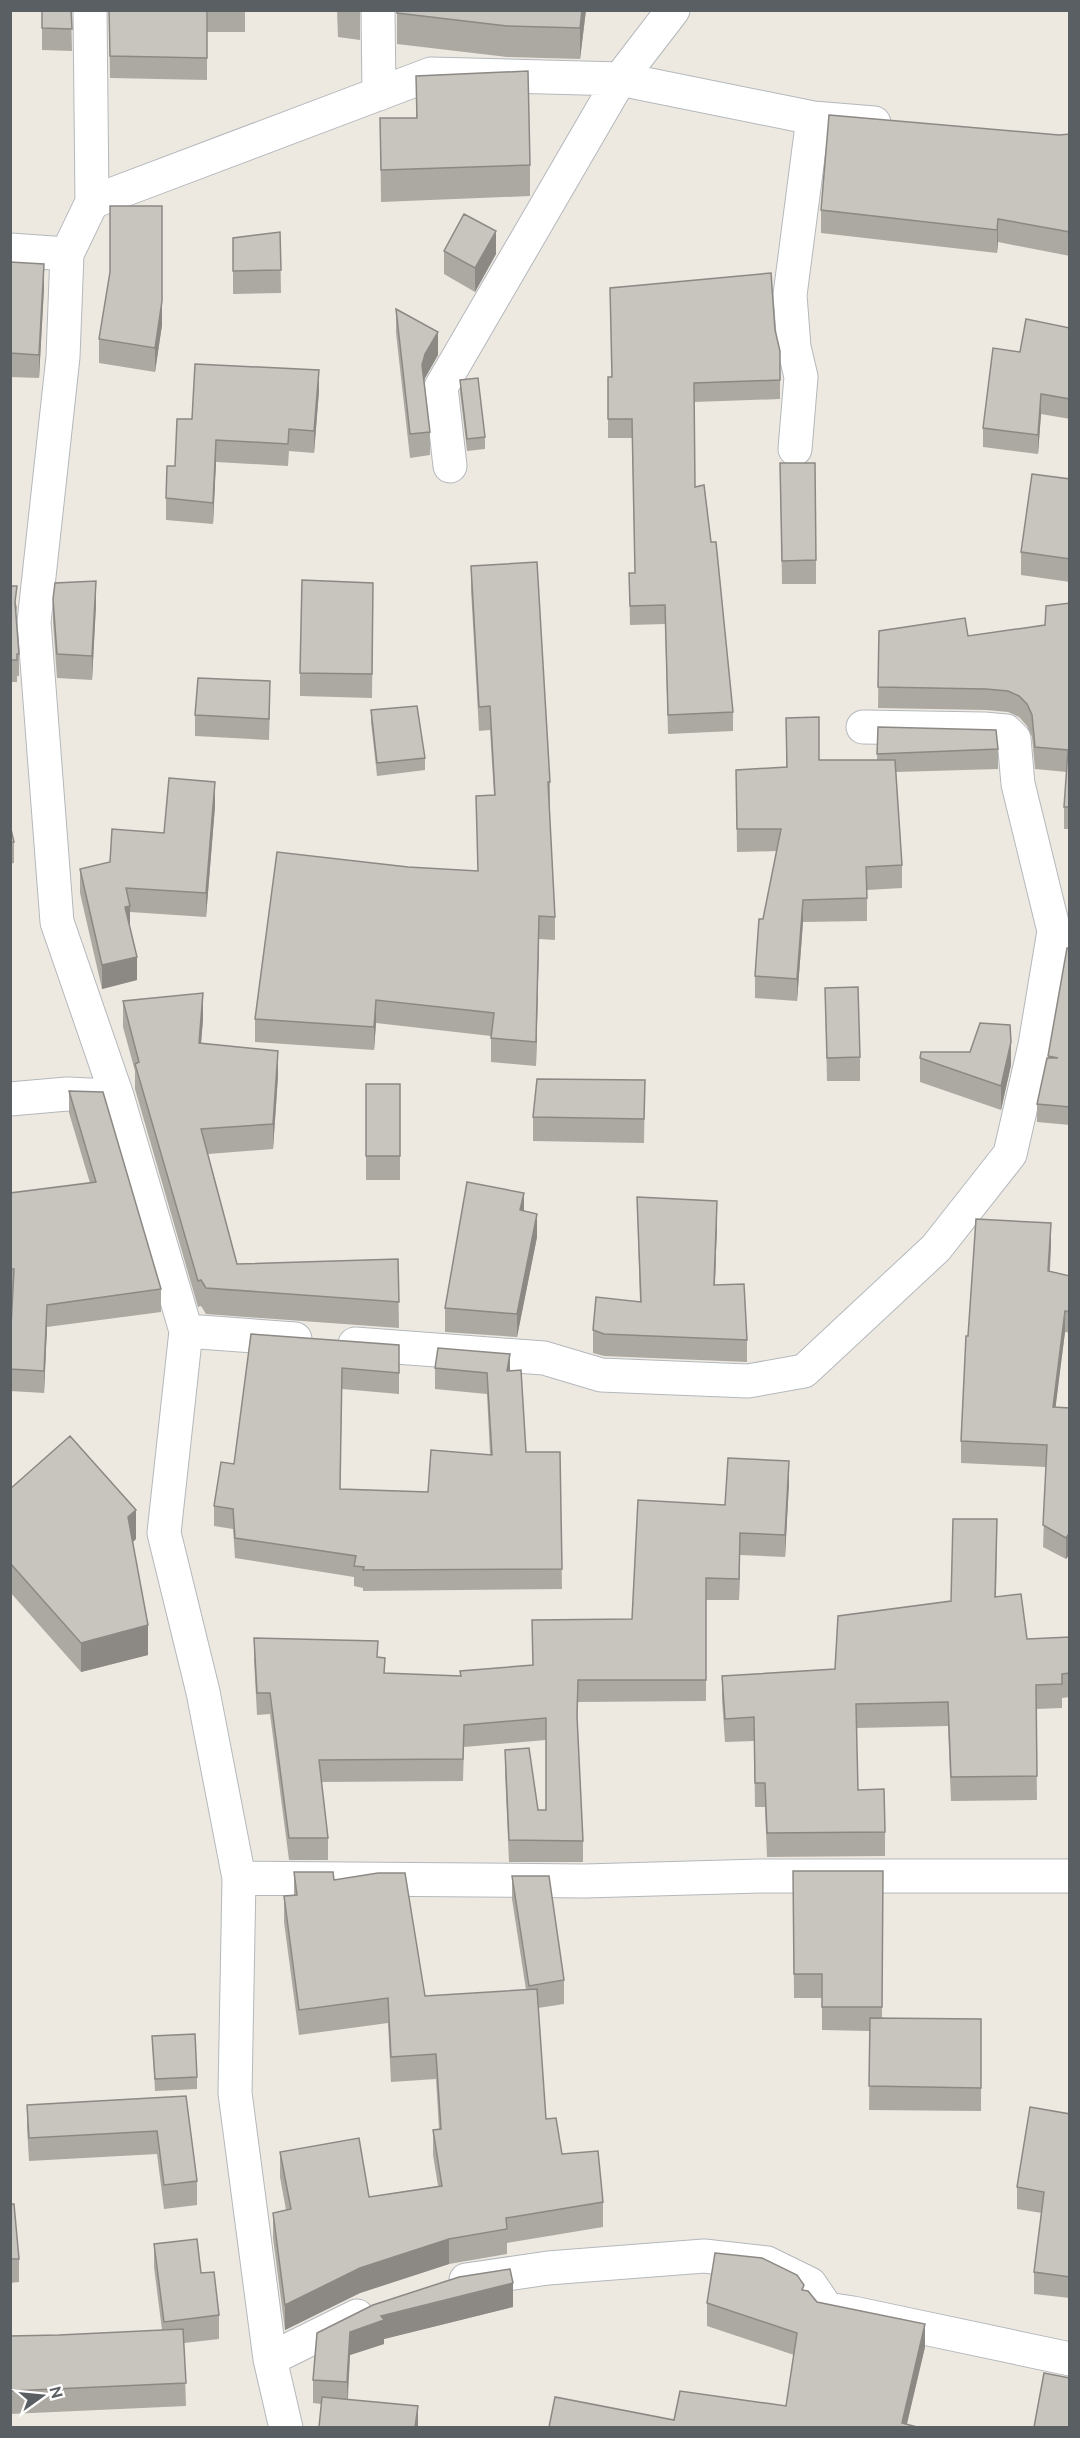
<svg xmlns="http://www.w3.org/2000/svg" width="1080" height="2438" font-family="Ubuntu,sans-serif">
	<rect width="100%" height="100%" fill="#ede9e1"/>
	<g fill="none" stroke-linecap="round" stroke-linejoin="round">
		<defs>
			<path id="street" d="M 90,10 L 92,202
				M 378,10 L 379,94
				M 10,250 L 67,254
				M 795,449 L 801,377 L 794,347 L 790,295 L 813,118
				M 450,466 L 441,387 L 620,79 L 673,10
				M 10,1099 L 67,1094 L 113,1096
				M 186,1331 L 295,1339
				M 355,1344 L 544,1358 L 601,1375 L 748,1381 L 804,1371 L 936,1248 L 1010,1154 L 1035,1045 L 1054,931 L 1018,784 L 1014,739 L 1006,731 L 984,729 L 863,727
				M 239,1878 L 585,1881 L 760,1876 L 1070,1876
				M 466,2280 L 548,2268 L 704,2256 L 767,2263 L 810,2284 L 827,2309 L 853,2313 L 1070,2359
				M 270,2359 L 357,2316
				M 286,2428 L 270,2359 L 235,2093 L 239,1878 L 203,1692 L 164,1533 L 186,1331 L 117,1096 L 57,922 L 34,622 L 63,357 L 67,254 L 92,202 L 431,74 L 620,79 L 813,118 L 874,123"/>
		</defs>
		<use href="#street" stroke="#b4b8bc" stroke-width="35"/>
		<use href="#street" stroke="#fff" stroke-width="33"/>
	</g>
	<path fill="#aca9a3" d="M 42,10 L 71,10 L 72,51 L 42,50 Z
		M 109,10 L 245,10 L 245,32 L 207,32 L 207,80 L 110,78 Z
		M 337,10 L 360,10 L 360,40 L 338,37 Z
		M 397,10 L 586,10 L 580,59 L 507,57 L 397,44 Z
		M 416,76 L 530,165 L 530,196 L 381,202 L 380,118 L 416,118 Z
		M 1070,134 L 1070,256 L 998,242 L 997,253 L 821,233 L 821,210 L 1059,135 Z
		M 280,232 L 281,293 L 233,294 L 233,238 Z
		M 444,251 L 496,254 L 475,292 L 444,274 Z
		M 10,262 L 44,288 L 39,378 L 10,377 Z
		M 396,309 L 438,355 L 425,378 L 424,380 L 430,432 L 430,455 L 410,458 L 396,333 Z
		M 162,325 L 155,372 L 99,363 L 99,339 Z
		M 1070,328 L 1070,419 L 1041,414 L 1038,454 L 983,447 L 983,428 L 1020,352 Z
		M 775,330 L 780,351 L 780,399 L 694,402 L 695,487 L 733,712 L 733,731 L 668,734 L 665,624 L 630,625 L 629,573 L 635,573 L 632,438 L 608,438 L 608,377 L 612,377 Z
		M 460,380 L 485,437 L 485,449 L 467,451 L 460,392 Z
		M 319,391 L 314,453 L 289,451 L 288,466 L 216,462 L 213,524 L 166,520 L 166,498 L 175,466 L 192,419 Z
		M 780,463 L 816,560 L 816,584 L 782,584 Z
		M 1070,479 L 1070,582 L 1021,575 L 1021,552 Z
		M 471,566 L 550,782 L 550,806 L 549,806 L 555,917 L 555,940 L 539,939 L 536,1066 L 491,1062 L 491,1036 L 376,1023 L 374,1050 L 255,1042 L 255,1019 L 408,867 L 478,871 L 476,796 L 494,795 L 490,730 L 479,731 L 471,590 Z
		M 10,586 L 17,607 L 16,613 L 19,654 L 19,676 L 17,676 L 17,682 L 10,682 Z
		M 53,599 L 96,605 L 92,680 L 57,678 L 53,622 Z
		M 1070,603 L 1070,829 L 1064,829 L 1064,807 L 1067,772 L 1035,769 L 1032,737 L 1027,726 L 1019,717 L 1008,712 L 986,710 L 878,708 L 879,631 L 968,636 L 1045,625 Z
		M 373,606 L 372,698 L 300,696 L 300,673 Z
		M 270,702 L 269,740 L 195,736 L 195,715 Z
		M 371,710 L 425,758 L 425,770 L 377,776 L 371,722 Z
		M 786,718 L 819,760 L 877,760 L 878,727 L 998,749 L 998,769 L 896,772 L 902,865 L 902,888 L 867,890 L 867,921 L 803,922 L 797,1001 L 755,998 L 755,976 L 763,919 L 777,851 L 737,852 L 736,770 L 786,767 Z
		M 215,806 L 206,917 L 130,912 L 130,927 L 137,980 L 102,989 L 80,893 L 80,869 L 110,862 Z
		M 10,825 L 14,842 L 14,863 L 10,864 Z
		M 1070,948 L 1070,1125 L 1037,1122 L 1037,1104 L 1048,1058 Z
		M 825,988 L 860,1057 L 860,1081 L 827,1081 Z
		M 123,1001 L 203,1019 L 201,1043 L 278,1076 L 273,1149 L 208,1154 L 237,1264 L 398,1259 L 399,1328 L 206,1314 L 201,1306 L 198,1307 L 135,1089 L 135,1071 L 123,1027 Z
		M 970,1052 L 1011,1065 L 1001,1110 L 920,1082 L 920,1058 Z
		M 645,1080 L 644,1143 L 533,1141 L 533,1117 Z
		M 366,1084 L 400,1084 L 400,1180 L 366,1180 Z
		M 69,1091 L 161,1289 L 161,1312 L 47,1327 L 44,1393 L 10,1391 L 10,1346 L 13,1291 L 10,1292 L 10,1193 L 90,1183 L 69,1113 Z
		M 637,1197 L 717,1223 L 715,1285 L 747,1340 L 747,1362 L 604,1356 L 593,1353 L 593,1330 L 640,1302 Z
		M 524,1211 L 537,1237 L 517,1337 L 445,1332 L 445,1308 Z
		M 1051,1245 L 1050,1271 L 1070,1276 L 1070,1333 L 1065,1332 L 1055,1407 L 1070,1408 L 1070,1554 L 1066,1559 L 1043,1547 L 1046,1467 L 961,1463 L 961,1441 L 968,1336 Z
		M 251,1334 L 399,1345 L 399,1394 L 342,1389 L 340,1489 L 428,1492 L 490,1455 L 487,1394 L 435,1389 L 435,1368 L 510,1371 L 526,1452 L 560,1452 L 562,1589 L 363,1591 L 363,1588 L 354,1586 L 354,1577 L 235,1558 L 233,1529 L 214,1526 L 214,1506 L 234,1464 Z
		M 789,1483 L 785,1557 L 740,1555 L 739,1600 L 706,1600 L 706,1701 L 578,1702 L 577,1725 L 583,1841 L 583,1862 L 509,1862 L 505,1772 L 505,1750 L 538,1810 L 546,1810 L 546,1740 L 464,1747 L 463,1781 L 321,1782 L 328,1838 L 328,1860 L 289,1860 L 270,1714 L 257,1715 L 254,1660 L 254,1638 L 378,1657 L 385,1673 L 460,1676 L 533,1665 L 532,1620 L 632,1619 L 725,1505 Z
		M 10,1489 L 136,1539 L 133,1542 L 148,1655 L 81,1672 L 10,1592 Z
		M 997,1543 L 996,1597 L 1027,1639 L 1070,1637 L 1070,1697 L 1062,1698 L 1062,1708 L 1036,1709 L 1037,1800 L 951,1801 L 948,1726 L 856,1728 L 858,1790 L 885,1832 L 885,1856 L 767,1857 L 765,1807 L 755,1807 L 754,1741 L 725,1742 L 722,1700 L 722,1676 L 835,1669 L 951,1601 Z
		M 793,1871 L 883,1871 L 882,2018 L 981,2019 L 981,2111 L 869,2110 L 870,2031 L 822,2030 L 822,1998 L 794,1998 Z
		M 294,1872 L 334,1880 L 425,1996 L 526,1990 L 512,1899 L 512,1876 L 564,1980 L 564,2004 L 538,2008 L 546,2119 L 562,2154 L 603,2202 L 603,2227 L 507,2243 L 507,2254 L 449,2264 L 360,2293 L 285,2330 L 273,2238 L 273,2213 L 286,2210 L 280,2177 L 280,2152 L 369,2197 L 438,2186 L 433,2155 L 433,2130 L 439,2129 L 436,2079 L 391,2082 L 388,2023 L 299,2035 L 284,1922 L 284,1896 L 294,1895 Z
		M 152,2036 L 197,2077 L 197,2089 L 155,2091 Z
		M 186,2096 L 197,2181 L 197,2205 L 164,2209 L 157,2154 L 29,2161 L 27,2128 L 27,2105 Z
		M 1070,2114 L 1070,2298 L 1034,2294 L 1034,2272 L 1042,2213 L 1017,2209 L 1017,2187 Z
		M 10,2204 L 19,2259 L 19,2282 L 10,2283 Z
		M 154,2244 L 201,2273 L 219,2315 L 219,2339 L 184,2343 L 186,2406 L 10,2414 L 10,2336 L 59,2335 L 162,2330 L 154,2267 Z
		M 804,2290 L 817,2302 L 925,2347 L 907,2424 L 674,2420 L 786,2406 L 794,2355 L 707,2326 L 707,2303 Z
		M 513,2307 L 384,2339 L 384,2344 L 350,2355 L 348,2399 L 418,2427 L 321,2404 L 313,2403 L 313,2380 L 317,2333 Z"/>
	<path fill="#8c8985" d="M 582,10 L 586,10 L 580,59 L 580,28 Z
		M 998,219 L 998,242 L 997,253 L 997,230 Z
		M 162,230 L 162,325 L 155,372 L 155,348 Z
		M 496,231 L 496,254 L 475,292 L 475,268 Z
		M 44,264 L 44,288 L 39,378 L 39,355 Z
		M 438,332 L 438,355 L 425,378 L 422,388 L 422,365 L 425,354 Z
		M 319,370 L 319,391 L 314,453 L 314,431 Z
		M 1041,394 L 1041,414 L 1038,454 L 1038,435 Z
		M 216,440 L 216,462 L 213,524 L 213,503 Z
		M 96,581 L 96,605 L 92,680 L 92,656 Z
		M 215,782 L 215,806 L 206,917 L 206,893 Z
		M 803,900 L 803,922 L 797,1001 L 797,979 Z
		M 130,906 L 130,929 L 125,907 Z
		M 539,916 L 539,939 L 536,1066 L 536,1042 Z
		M 137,957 L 137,980 L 102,989 L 102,965 Z
		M 203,993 L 203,1019 L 199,1068 L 199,1043 Z
		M 376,1000 L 376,1023 L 374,1050 L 374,1027 Z
		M 1011,1042 L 1011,1065 L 1001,1110 L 1001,1086 Z
		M 278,1051 L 278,1076 L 273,1149 L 273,1124 Z
		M 524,1193 L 524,1216 L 520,1210 Z
		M 717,1201 L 717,1223 L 714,1308 L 714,1285 Z
		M 537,1214 L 537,1237 L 517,1337 L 517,1314 Z
		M 1051,1223 L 1051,1245 L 1048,1292 L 1048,1271 Z
		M 47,1305 L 47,1327 L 44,1393 L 44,1371 Z
		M 1065,1311 L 1065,1332 L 1053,1428 L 1053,1407 Z
		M 510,1354 L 510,1374 L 507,1371 Z
		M 789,1461 L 789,1483 L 785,1557 L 785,1535 Z
		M 136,1510 L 136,1539 L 128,1546 L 128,1517 Z
		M 1070,1532 L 1070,1554 L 1066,1559 L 1066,1538 Z
		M 740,1533 L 740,1555 L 739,1600 L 739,1579 Z
		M 148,1625 L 148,1655 L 81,1672 L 81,1643 Z
		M 449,2239 L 449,2264 L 360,2293 L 285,2330 L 285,2305 L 360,2268 Z
		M 513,2283 L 513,2307 L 384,2339 L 384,2344 L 350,2355 L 347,2405 L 347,2382 L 350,2332 L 381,2316 Z
		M 925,2324 L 925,2347 L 906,2427 L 902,2423 Z
		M 418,2406 L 418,2427 L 415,2427 Z"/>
	<path fill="#c8c4be" stroke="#8c8985" stroke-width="1.5" d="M 42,10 L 71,10 L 72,29 L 42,28 Z
		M 109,10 L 207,10 L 207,58 L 110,56 Z
		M 397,10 L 582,10 L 580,28 L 507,26 L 397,13 Z
		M 528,71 L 530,165 L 381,170 L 380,118 L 417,118 L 416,76 Z
		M 829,115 L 1059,135 L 1070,134 L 1070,232 L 998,219 L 997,230 L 821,210 Z
		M 110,206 L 162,206 L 162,301 L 155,348 L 99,339 L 110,272 Z
		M 464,214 L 496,231 L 475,268 L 444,251 Z
		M 280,232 L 281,270 L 233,271 L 233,238 Z
		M 10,262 L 44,264 L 39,355 L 10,353 Z
		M 771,273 L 775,330 L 780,351 L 780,380 L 694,383 L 695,487 L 704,485 L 711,542 L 716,542 L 733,712 L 668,715 L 665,605 L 630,606 L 629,573 L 635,573 L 632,419 L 608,419 L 608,377 L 612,377 L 610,288 Z
		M 396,309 L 438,332 L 425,354 L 422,365 L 430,432 L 410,434 Z
		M 1026,319 L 1070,328 L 1070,399 L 1041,394 L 1038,435 L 983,428 L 993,348 L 1020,352 Z
		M 195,364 L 319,370 L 314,431 L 289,429 L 288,444 L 216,440 L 213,503 L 166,498 L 167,466 L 175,466 L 177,419 L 192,419 Z
		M 478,378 L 485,437 L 467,439 L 460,380 Z
		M 780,463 L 815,463 L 816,560 L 782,561 Z
		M 1032,474 L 1070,479 L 1070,559 L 1021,552 Z
		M 537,562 L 550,782 L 548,782 L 555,917 L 539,916 L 536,1042 L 491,1038 L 494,1013 L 376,1000 L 374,1027 L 255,1019 L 277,852 L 408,867 L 478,871 L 476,796 L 495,795 L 490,706 L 479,707 L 471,566 Z
		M 302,580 L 373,583 L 372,674 L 300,673 Z
		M 96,581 L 92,656 L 57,654 L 53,599 L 55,583 Z
		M 10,586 L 17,586 L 15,602 L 19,654 L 17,654 L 17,660 L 10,660 Z
		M 1070,603 L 1070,807 L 1064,807 L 1068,750 L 1035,747 L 1032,715 L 1027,704 L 1019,696 L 1008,691 L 986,689 L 878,687 L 879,631 L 965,618 L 968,636 L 1045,625 L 1046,606 Z
		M 198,678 L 270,681 L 269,719 L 195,715 Z
		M 417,706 L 425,758 L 377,763 L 371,710 Z
		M 819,717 L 819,760 L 895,760 L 902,865 L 866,867 L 867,898 L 803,900 L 797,979 L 755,976 L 759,919 L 763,919 L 781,829 L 737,829 L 736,770 L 787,767 L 786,718 Z
		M 878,727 L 996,730 L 998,749 L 877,754 Z
		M 169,778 L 215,782 L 206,893 L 126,888 L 130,906 L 125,907 L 137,957 L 102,965 L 80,869 L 110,862 L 112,829 L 164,833 Z
		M 10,825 L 14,842 L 10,842 Z
		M 1067,948 L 1070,948 L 1070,1107 L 1037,1104 L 1047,1058 L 1058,1058 L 1048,1056 Z
		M 858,987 L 860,1057 L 827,1058 L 825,988 Z
		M 203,993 L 199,1043 L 278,1051 L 273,1124 L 201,1129 L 237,1264 L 398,1259 L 399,1302 L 206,1288 L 201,1280 L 198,1281 L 135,1064 L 139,1062 L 123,1001 Z
		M 980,1023 L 1010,1025 L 1011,1042 L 1001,1086 L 920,1058 L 921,1052 L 970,1052 Z
		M 537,1079 L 645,1080 L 644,1119 L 533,1117 Z
		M 366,1084 L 400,1084 L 400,1156 L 366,1156 Z
		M 69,1091 L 103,1092 L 161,1289 L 47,1305 L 44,1371 L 10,1369 L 10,1346 L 14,1269 L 10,1269 L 10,1193 L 96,1182 Z
		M 467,1182 L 524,1193 L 520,1210 L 537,1214 L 517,1314 L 445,1308 Z
		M 637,1197 L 717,1201 L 714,1285 L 744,1284 L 747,1340 L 604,1334 L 593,1330 L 596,1297 L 641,1302 Z
		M 976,1219 L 1051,1223 L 1048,1271 L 1070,1276 L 1070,1312 L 1065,1311 L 1053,1407 L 1070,1408 L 1070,1532 L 1066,1538 L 1043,1525 L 1047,1445 L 961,1441 L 966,1336 L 968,1336 Z
		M 251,1334 L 399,1345 L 399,1373 L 342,1368 L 340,1489 L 428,1492 L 431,1450 L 492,1455 L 487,1373 L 435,1368 L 438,1348 L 510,1354 L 507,1371 L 521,1370 L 526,1452 L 560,1452 L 562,1569 L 363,1570 L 364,1567 L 354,1566 L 356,1556 L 235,1538 L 233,1509 L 214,1506 L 221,1462 L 234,1464 Z
		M 70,1436 L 136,1510 L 128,1517 L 148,1625 L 81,1643 L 10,1563 L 10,1489 Z
		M 728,1458 L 789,1461 L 785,1535 L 740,1533 L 739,1579 L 706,1578 L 706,1680 L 578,1680 L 577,1716 L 583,1841 L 509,1840 L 505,1750 L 529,1748 L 538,1810 L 546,1810 L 546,1718 L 464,1725 L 463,1759 L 319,1760 L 328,1838 L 289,1838 L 270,1693 L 257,1693 L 254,1638 L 378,1641 L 377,1657 L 385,1658 L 384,1673 L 461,1676 L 460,1671 L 533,1665 L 532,1620 L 632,1619 L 638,1500 L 725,1505 Z
		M 953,1519 L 997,1519 L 995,1597 L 1021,1594 L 1027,1639 L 1070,1637 L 1070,1673 L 1062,1674 L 1062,1684 L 1036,1685 L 1037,1776 L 951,1777 L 948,1702 L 856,1704 L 858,1790 L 884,1789 L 885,1832 L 767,1833 L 765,1783 L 755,1783 L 754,1717 L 725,1719 L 722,1676 L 835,1669 L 838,1616 L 951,1601 Z
		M 793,1871 L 883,1871 L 882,2007 L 822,2007 L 822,1974 L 794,1974 Z
		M 294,1872 L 333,1872 L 334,1880 L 378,1873 L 405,1873 L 425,1996 L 537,1989 L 546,2119 L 556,2118 L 562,2154 L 598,2151 L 603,2202 L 506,2218 L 507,2229 L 449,2239 L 360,2268 L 285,2305 L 273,2213 L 291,2209 L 280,2152 L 359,2138 L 369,2197 L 442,2186 L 433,2130 L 441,2129 L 436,2054 L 391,2057 L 388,1998 L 299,2010 L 284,1896 L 297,1895 Z
		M 512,1876 L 549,1876 L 564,1980 L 529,1986 Z
		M 870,2018 L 981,2019 L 981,2088 L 869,2086 Z
		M 195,2034 L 197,2077 L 155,2079 L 152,2036 Z
		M 186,2096 L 197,2181 L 164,2185 L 157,2131 L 29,2138 L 27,2105 Z
		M 1030,2107 L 1070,2114 L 1070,2277 L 1034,2272 L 1044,2192 L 1017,2187 Z
		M 10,2204 L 14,2204 L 19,2259 L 10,2259 Z
		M 197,2239 L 201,2273 L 214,2272 L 219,2315 L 164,2322 L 154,2244 Z
		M 715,2253 L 762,2258 L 797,2275 L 804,2285 L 802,2290 L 808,2291 L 817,2302 L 925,2324 L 902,2423 L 917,2427 L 549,2427 L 555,2397 L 674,2420 L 680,2391 L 786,2406 L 797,2333 L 707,2303 Z
		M 510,2269 L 513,2283 L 381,2316 L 384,2320 L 350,2332 L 347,2382 L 313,2380 L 317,2333 L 373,2305 L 459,2277 Z
		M 183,2329 L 186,2383 L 10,2391 L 10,2336 L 59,2335 Z
		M 1044,2373 L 1070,2378 L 1070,2427 L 1034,2427 Z
		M 322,2397 L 418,2406 L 415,2427 L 319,2427 Z"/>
	<rect width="1080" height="2438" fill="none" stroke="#5a5f63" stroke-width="24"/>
	<g transform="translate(42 2396) rotate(75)" stroke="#ffffff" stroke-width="4.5" paint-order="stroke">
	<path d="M0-4.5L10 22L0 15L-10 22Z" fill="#5a5f63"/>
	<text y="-9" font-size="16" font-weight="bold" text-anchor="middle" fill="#5a5f63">N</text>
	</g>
</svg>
